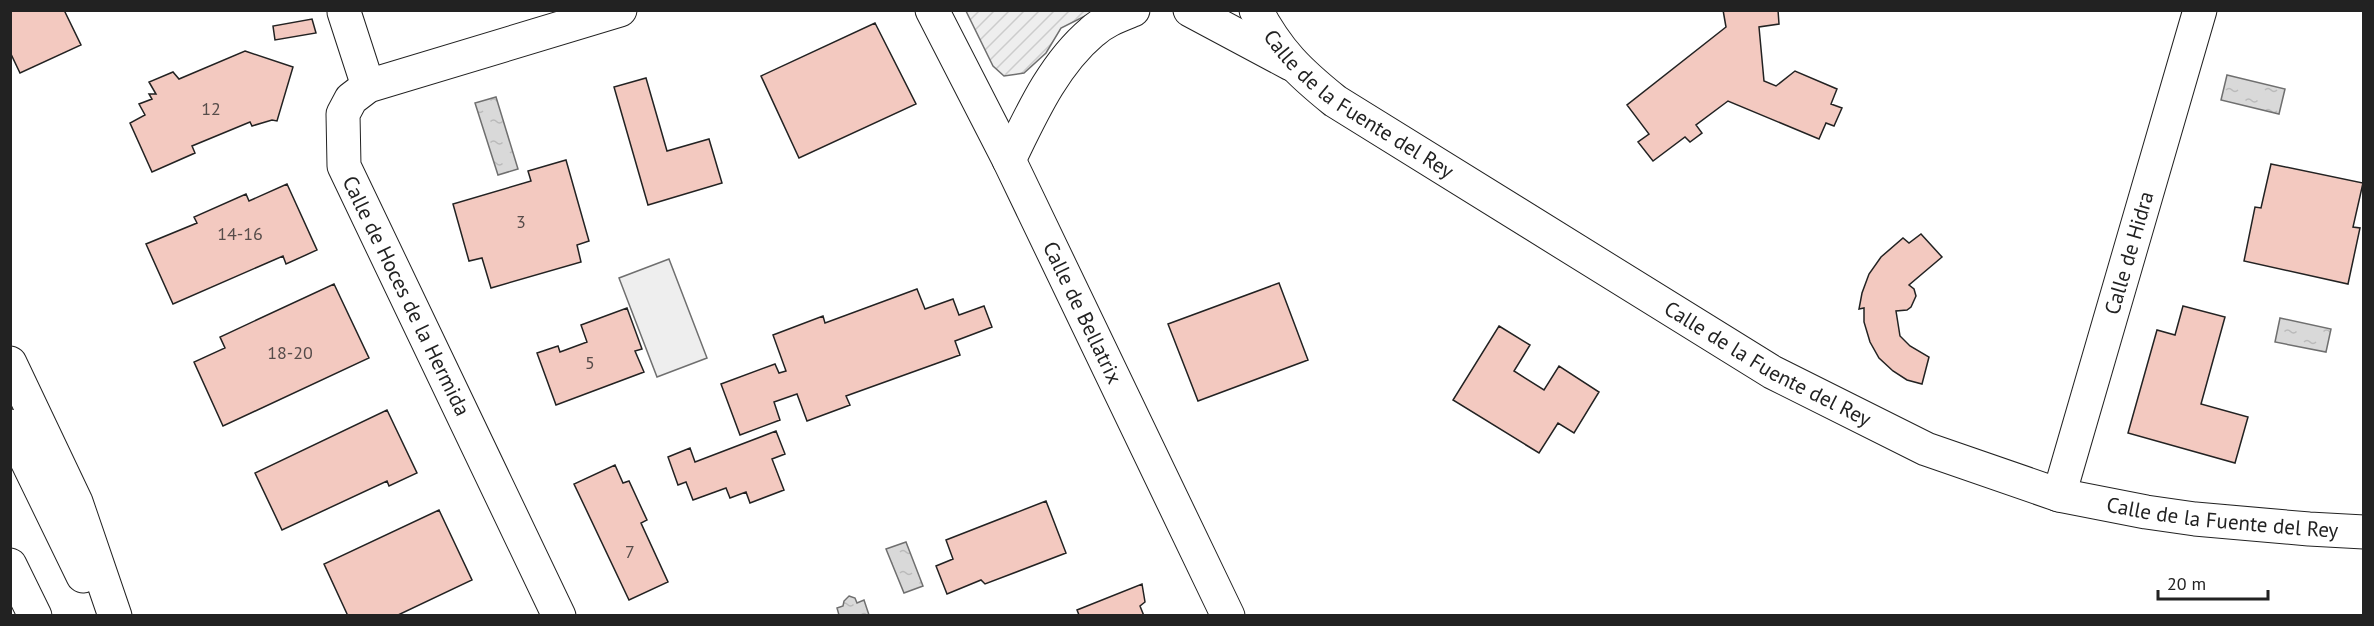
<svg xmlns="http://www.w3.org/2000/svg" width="2374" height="626" font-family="'PT Sans',sans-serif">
	<defs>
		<pattern id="garden-furrows" width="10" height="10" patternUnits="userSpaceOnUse" patternTransform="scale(1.5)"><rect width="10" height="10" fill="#eee"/><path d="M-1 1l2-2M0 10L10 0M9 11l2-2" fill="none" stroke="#ccc"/></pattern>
		<pattern id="water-ripples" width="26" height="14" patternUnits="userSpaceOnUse" patternTransform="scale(1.5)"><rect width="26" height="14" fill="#d9d9d9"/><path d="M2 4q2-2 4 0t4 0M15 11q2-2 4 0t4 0" fill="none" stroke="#bababa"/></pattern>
	</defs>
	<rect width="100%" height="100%" fill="#fff"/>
	<path fill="#eee" stroke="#6f6f6f" stroke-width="1.5" d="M 669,259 L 707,358 L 657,377 L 619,278 Z"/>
	<path fill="url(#garden-furrows)" stroke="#6f6f6f" stroke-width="1.5" d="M 966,11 L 1095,11 L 1061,28 L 1046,53 L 1024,73 L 1004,76 L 993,66 Z"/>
	<path fill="url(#water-ripples)" stroke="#6f6f6f" stroke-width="1.5" d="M 2227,75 L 2285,89 L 2279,114 L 2221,100 Z
		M 496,97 L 518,169 L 498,175 L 475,103 Z
		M 2280,318 L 2331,329 L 2326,352 L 2275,342 Z
		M 906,542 L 923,586 L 904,593 L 886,549 Z
		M 849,596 L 855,598 L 857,603 L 864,600 L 869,615 L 839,615 L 837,608 L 843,606 L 844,601 Z"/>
	<path fill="#f3c9c0" stroke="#222" stroke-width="1.5" d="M 10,10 L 64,10 L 81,45 L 20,73 L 10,52 Z
		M 1723,10 L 1778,10 L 1779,24 L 1759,27 L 1764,81 L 1776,86 L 1795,71 L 1837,89 L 1831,104 L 1842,108 L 1834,126 L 1826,123 L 1819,139 L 1728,101 L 1696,125 L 1702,133 L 1690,142 L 1685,137 L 1653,161 L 1638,142 L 1649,134 L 1627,105 L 1726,27 Z
		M 312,19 L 316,33 L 275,40 L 273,26 Z
		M 875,23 L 916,104 L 799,158 L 761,76 Z
		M 245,51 L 293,67 L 277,121 L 272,120 L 252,126 L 250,122 L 192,146 L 195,153 L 152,172 L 130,123 L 145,115 L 139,104 L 152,99 L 149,94 L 156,94 L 149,82 L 173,72 L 179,79 Z
		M 646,78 L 667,151 L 709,139 L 722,183 L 648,205 L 614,87 Z
		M 566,160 L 589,241 L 577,245 L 581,262 L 491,288 L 482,258 L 469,261 L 453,204 L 531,181 L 528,171 Z
		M 2271,164 L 2363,183 L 2353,227 L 2360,228 L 2348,284 L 2244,261 L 2255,207 L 2261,208 Z
		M 287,184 L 317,250 L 286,264 L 283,256 L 173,304 L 146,244 L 197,223 L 194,217 L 246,194 L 249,201 Z
		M 1921,234 L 1942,257 L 1909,285 L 1914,289 L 1916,296 L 1911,307 L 1907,310 L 1896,311 L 1900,336 L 1910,346 L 1929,357 L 1922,384 L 1907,380 L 1893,371 L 1879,358 L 1870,342 L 1864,322 L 1864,308 L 1859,309 L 1862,293 L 1869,274 L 1881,257 L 1903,238 L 1909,243 Z
		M 1279,283 L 1308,360 L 1198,401 L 1168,324 Z
		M 334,284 L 369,358 L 223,426 L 194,362 L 225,348 L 220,337 Z
		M 917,289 L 925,309 L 953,299 L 959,315 L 984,306 L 992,327 L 955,341 L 960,355 L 846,396 L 850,405 L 807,421 L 797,394 L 774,402 L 780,420 L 740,435 L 721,384 L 775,364 L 779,373 L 786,371 L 773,335 L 823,316 L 825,323 Z
		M 2183,306 L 2225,317 L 2201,404 L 2248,417 L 2235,463 L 2128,433 L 2157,330 L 2175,335 Z
		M 627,308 L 642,349 L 635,351 L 644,372 L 556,405 L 537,353 L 558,346 L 560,352 L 587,342 L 581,325 Z
		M 1499,326 L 1530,345 L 1514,371 L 1544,390 L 1559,366 L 1599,392 L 1574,433 L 1558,423 L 1539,453 L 1453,400 Z
		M 387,410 L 417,473 L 389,486 L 387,481 L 282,530 L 255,473 Z
		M 776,431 L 785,454 L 772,459 L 784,490 L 750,503 L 746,492 L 730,498 L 726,488 L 693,500 L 686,482 L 678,485 L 668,457 L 690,448 L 695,462 Z
		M 615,465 L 623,483 L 629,481 L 647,520 L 641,523 L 668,582 L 629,600 L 574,484 Z
		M 1046,501 L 1066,553 L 985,584 L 981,580 L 947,594 L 936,566 L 953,559 L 946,540 Z
		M 439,510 L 472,580 L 396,616 L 348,616 L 324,564 Z
		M 1142,584 L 1145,602 L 1140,606 L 1144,616 L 1077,616 L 1079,615 L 1077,610 Z"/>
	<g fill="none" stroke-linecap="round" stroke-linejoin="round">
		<defs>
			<g id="street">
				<path id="s1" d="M 932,10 L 1009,160 L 1228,616"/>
				<path d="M 1190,10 L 1291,64"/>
				<path d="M 344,12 L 368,86"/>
				<path d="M 1009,160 C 1031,115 1053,65 1092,32 C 1104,21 1118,16 1133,10"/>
				<path id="s2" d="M 2059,495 L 2200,10"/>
				<path d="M 559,616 L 344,166 L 343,114 L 351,99 L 368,86 L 620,10"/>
			</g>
			<g id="secondary">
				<path id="s3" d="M 1256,10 C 1278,52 1299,72 1335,101 L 1772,372 L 1926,449 L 2059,495 L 2146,512 L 2195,519 L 2309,529 L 2364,532"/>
			</g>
			<path id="highway" d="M 10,363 L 76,502 L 115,616
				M 10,426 L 83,576
				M 10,565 L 35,616"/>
		</defs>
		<use href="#street" stroke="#222" stroke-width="35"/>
		<use href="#secondary" stroke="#222" stroke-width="35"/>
		<use href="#highway" stroke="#222" stroke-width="35"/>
		<use href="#street" stroke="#fff" stroke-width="33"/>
		<use href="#secondary" stroke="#fff" stroke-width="33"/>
		<use href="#highway" stroke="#fff" stroke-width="33"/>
	</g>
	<g text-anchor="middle" stroke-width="4.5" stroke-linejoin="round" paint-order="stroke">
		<g font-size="18" fill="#564c4a">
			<text x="211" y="115">12</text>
			<text x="521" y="228">3</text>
			<text x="240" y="240">14-16</text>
			<text x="290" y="359">18-20</text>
			<text x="590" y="369">5</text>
			<text x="630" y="558">7</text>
		</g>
		<g font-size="21" fill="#222" stroke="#fff">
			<text dy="7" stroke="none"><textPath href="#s3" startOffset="142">Calle de la Fuente del Rey</textPath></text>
			<text dy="7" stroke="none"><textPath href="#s2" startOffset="252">Calle de Hidra</textPath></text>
			<text transform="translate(406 296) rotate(64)" y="7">Calle de Hoces de la Hermida</text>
			<text dy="7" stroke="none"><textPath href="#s1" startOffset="338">Calle de Bellatrix</textPath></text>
			<text dy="7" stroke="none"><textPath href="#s3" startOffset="628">Calle de la Fuente del Rey</textPath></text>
			<text dy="7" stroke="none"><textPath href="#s3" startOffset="1114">Calle de la Fuente del Rey</textPath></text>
		</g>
	</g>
	<rect width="2374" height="626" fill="none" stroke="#222222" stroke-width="24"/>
	<path d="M2158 590v9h110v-9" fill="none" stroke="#222222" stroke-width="3"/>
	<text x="2167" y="590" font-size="18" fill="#222222" stroke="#ffffff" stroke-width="4.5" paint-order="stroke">20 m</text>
</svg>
